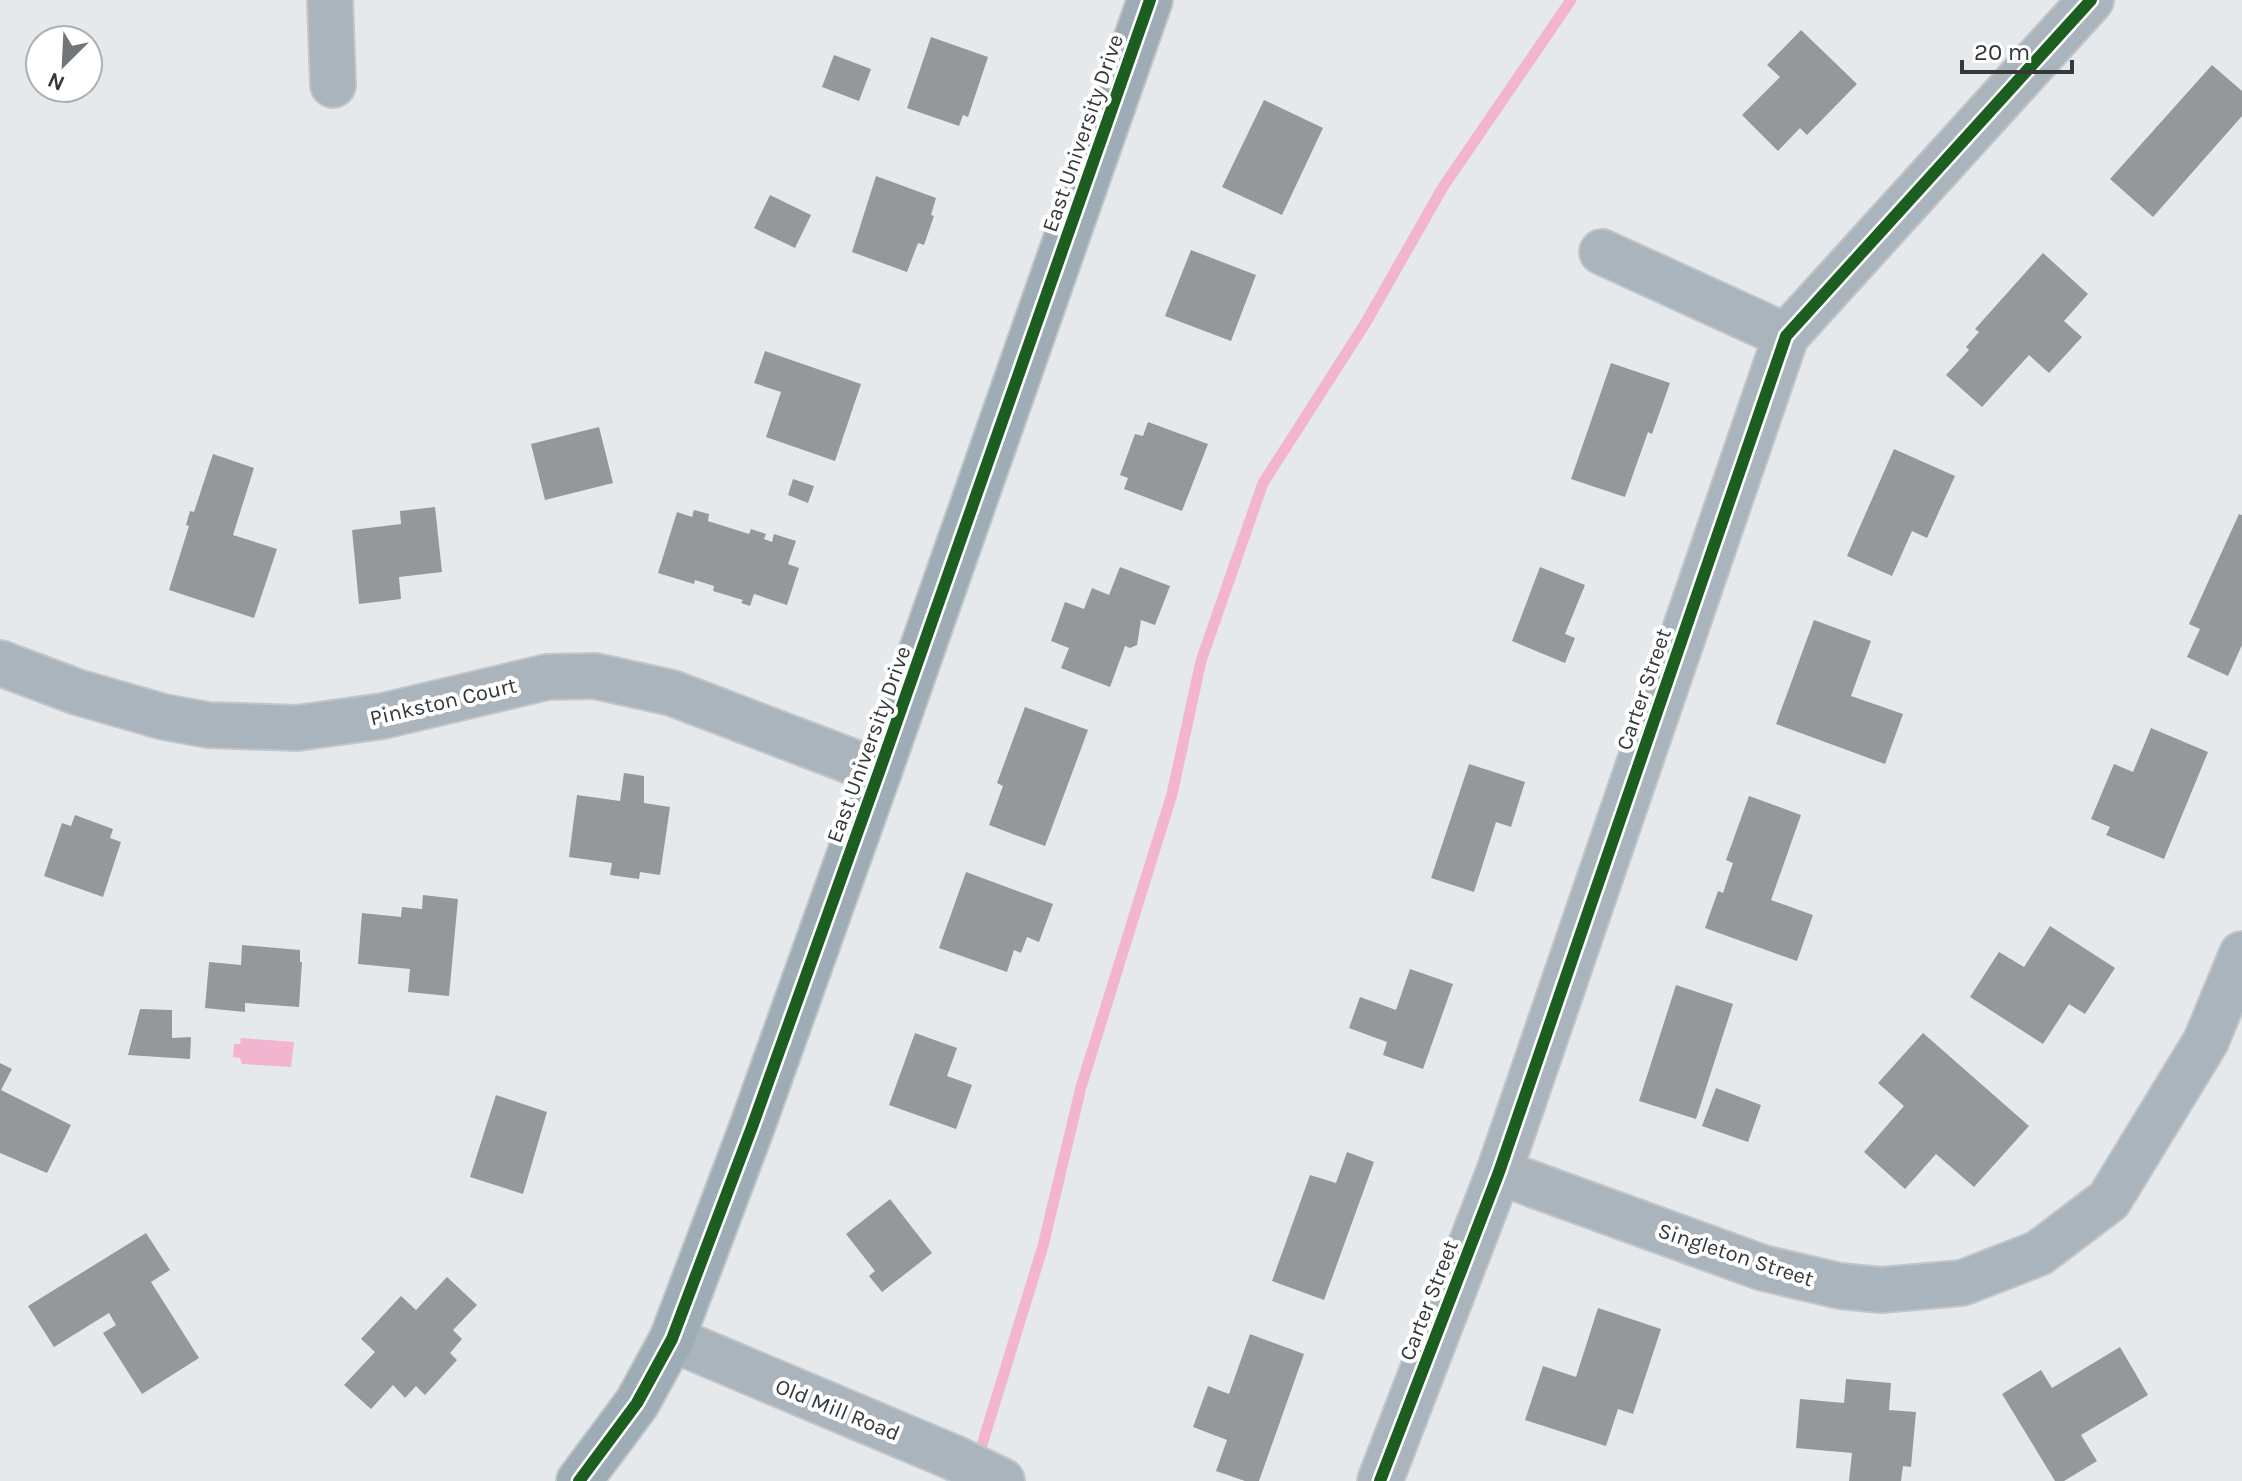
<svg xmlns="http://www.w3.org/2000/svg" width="2242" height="1481" font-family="Karla,sans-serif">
	<rect width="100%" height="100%" fill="#e6e9ec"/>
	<path fill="#f3b4cf" d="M 241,1038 L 294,1042 L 291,1067 L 242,1064 L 240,1058 L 233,1057 L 234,1044 L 240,1044 Z"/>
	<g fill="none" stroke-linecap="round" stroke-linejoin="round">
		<path stroke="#f3b4cf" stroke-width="11" d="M 978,1458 L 1043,1246 L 1081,1087 L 1172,794 L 1201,661 L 1263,483 L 1365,324 L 1443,187 L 1571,0"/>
	</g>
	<path fill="#95989a" d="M 1801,30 L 1857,84 L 1807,135 L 1800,128 L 1778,151 L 1742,115 L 1780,77 L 1767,65 Z
		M 931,37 L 988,57 L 968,117 L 963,115 L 959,126 L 907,108 Z
		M 834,55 L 871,69 L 859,101 L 822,87 Z
		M 2212,65 L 2242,91 L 2242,116 L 2153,217 L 2110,179 Z
		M 1264,100 L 1323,128 L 1282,215 L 1222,187 Z
		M 876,176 L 936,198 L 931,215 L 934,216 L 924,245 L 918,243 L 907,272 L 852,252 Z
		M 770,195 L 811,215 L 795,248 L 754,228 Z
		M 1191,250 L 1256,275 L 1231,341 L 1165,316 Z
		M 2043,253 L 2088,294 L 2064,321 L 2082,337 L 2049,373 L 2029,355 L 1982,407 L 1946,375 L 1969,350 L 1966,347 L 1979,332 L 1975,329 Z
		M 765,351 L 861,384 L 835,461 L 766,437 L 781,392 L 754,383 Z
		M 1611,363 L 1670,383 L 1652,434 L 1648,432 L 1625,497 L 1571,479 Z
		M 1148,422 L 1208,444 L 1182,511 L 1124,489 L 1128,478 L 1120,475 L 1135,434 L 1143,436 Z
		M 599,427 L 613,483 L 545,500 L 531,444 Z
		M 1894,449 L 1955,476 L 1927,538 L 1912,531 L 1892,576 L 1847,556 Z
		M 213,454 L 254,468 L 233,535 L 277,549 L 254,618 L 169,590 L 189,526 L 186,525 L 190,511 L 194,512 Z
		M 793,479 L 814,486 L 808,503 L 788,495 Z
		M 435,507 L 442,572 L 399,577 L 401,599 L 359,604 L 352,530 L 401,524 L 400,511 Z
		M 694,510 L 709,514 L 708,521 L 749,534 L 751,529 L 766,534 L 764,539 L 772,542 L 774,534 L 796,541 L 788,564 L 799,568 L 787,605 L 754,594 L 750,606 L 741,603 L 743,600 L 713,591 L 714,586 L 695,580 L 694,584 L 658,573 L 677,512 L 692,517 Z
		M 2239,514 L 2242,515 L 2242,645 L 2228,676 L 2187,657 L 2200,629 L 2189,624 Z
		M 1120,567 L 1170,586 L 1155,625 L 1141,620 L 1137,645 L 1130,648 L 1125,646 L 1110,687 L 1061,668 L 1069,648 L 1051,641 L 1065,602 L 1084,609 L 1092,588 L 1109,595 Z
		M 1540,567 L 1585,585 L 1565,634 L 1575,638 L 1565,663 L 1512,641 Z
		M 1814,620 L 1871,641 L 1851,696 L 1903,714 L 1885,764 L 1776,724 Z
		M 1025,707 L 1088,730 L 1045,846 L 989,825 L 1003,786 L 997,783 Z
		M 2151,728 L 2208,752 L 2164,859 L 2106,835 L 2110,827 L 2091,819 L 2114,764 L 2133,772 Z
		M 1469,764 L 1525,782 L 1511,827 L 1496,822 L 1474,892 L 1431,878 Z
		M 624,773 L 644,776 L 644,803 L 670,807 L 660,875 L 640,872 L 639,879 L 610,875 L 612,863 L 569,857 L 577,795 L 620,801 Z
		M 1749,796 L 1801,815 L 1771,900 L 1813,915 L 1797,961 L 1705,928 L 1718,891 L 1723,893 L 1733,863 L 1726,860 Z
		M 75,815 L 113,829 L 110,838 L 121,842 L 103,897 L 44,876 L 62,823 L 71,826 Z
		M 966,872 L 1053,904 L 1039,942 L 1027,937 L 1021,953 L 1014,950 L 1007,972 L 939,948 Z
		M 423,895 L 458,899 L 449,996 L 408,992 L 410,969 L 358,964 L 362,913 L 401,917 L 402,907 L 422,909 Z
		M 2050,926 L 2115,968 L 2085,1014 L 2069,1004 L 2043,1044 L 1970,997 L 1999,952 L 2024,967 Z
		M 242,945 L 300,950 L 300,962 L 302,962 L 299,1007 L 245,1003 L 245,1012 L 205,1008 L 209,962 L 241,965 Z
		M 1410,969 L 1453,984 L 1423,1069 L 1383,1055 L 1387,1042 L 1349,1028 L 1360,997 L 1396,1010 Z
		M 1676,985 L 1733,1004 L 1696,1119 L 1639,1101 Z
		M 140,1009 L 172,1010 L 172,1038 L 191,1037 L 190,1059 L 128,1055 Z
		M 915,1033 L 957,1048 L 947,1076 L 972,1085 L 956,1129 L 889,1105 Z
		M 1923,1033 L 2029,1126 L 1974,1187 L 1936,1154 L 1905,1189 L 1864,1152 L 1904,1106 L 1878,1083 Z
		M 0,1063 L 12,1069 L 1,1090 L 71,1125 L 47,1173 L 0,1153 Z
		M 1716,1088 L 1761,1105 L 1748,1142 L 1702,1126 Z
		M 496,1095 L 547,1112 L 523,1194 L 470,1177 Z
		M 1347,1152 L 1374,1162 L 1324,1300 L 1272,1281 L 1310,1175 L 1336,1183 Z
		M 890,1199 L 932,1253 L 882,1292 L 869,1276 L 875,1271 L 846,1234 Z
		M 146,1233 L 170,1270 L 151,1282 L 199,1358 L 142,1394 L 103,1333 L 116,1325 L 109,1313 L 54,1347 L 28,1306 Z
		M 447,1277 L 477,1305 L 453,1330 L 462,1339 L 450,1353 L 457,1360 L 425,1395 L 416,1386 L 405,1398 L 393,1385 L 371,1409 L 344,1385 L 375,1352 L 361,1339 L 401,1296 L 416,1310 Z
		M 1598,1308 L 1661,1329 L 1633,1414 L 1618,1409 L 1606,1446 L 1525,1420 L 1543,1366 L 1576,1377 Z
		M 1250,1334 L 1304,1354 L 1259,1481 L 1245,1481 L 1216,1471 L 1227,1440 L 1193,1427 L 1208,1386 L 1229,1394 Z
		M 2120,1347 L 2148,1395 L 2081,1435 L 2097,1461 L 2064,1481 L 2055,1481 L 2002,1394 L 2041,1370 L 2052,1388 Z
		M 1846,1379 L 1891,1383 L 1889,1410 L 1916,1412 L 1911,1467 L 1903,1466 L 1901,1481 L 1849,1481 L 1852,1453 L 1796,1448 L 1800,1399 L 1844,1403 Z"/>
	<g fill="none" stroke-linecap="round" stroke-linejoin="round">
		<defs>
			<path id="minor" d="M 330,0 L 333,85
				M 1602,252 L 1786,336
				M 0,663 L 77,692 L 164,717 L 208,725 L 297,728 L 383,716 L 547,677 L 595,676 L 672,693 L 879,772
				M 1499,1172 L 1763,1268 L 1840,1286 L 1881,1290 L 1962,1283 L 2039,1253 L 2109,1200 L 2206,1041 L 2242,954
				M 672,1339 L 952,1457 L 1002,1481
				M 1380,1481 L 1499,1172 L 1786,336 L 2091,0"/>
			<path id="major" d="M 579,1481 L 637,1403 L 672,1339 L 752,1127 L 879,772 L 1150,0"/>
		</defs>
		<use href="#minor" stroke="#c3c6c8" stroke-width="48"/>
		<use href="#major" stroke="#c3c6c8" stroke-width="48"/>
		<use href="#minor" stroke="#a9b4bc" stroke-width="44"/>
		<use href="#major" stroke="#9dacb5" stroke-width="44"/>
		<defs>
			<path id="cycleway" d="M 579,1481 L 637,1403 L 672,1339 L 752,1127 L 879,772 L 1150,0
				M 1380,1481 L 1499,1172 L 1786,336 L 2091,0"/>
		</defs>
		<use href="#cycleway" stroke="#fff" stroke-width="17"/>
		<use href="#cycleway" stroke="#1b5e20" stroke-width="12"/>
	</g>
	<g text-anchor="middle" stroke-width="8" stroke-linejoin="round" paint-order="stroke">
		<g font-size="22" fill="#35383a" stroke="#fff">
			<text transform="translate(1082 133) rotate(-71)" y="8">East University Drive</text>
			<text transform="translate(1643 689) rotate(-71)" y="8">Carter Street</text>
			<text transform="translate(443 701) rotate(-13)" y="8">Pinkston Court</text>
			<text transform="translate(868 744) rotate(-70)" y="8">East University Drive</text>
			<text transform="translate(1736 1254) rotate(18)" y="8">Singleton Street</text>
			<text transform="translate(1428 1300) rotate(-69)" y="8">Carter Street</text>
			<text transform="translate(838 1409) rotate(22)" y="8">Old Mill Road</text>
		</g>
	</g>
	<g transform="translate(64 64) rotate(204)"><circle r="38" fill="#ffffff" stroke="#aeafb0" stroke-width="2"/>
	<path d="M0-6L14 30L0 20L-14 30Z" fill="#737678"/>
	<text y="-12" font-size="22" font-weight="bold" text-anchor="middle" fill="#35383a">N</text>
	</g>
	<path d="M1962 60v12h110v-12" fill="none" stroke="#35383a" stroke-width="4"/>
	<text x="1974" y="60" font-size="24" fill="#35383a" stroke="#ffffff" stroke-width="6" paint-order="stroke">20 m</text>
</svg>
